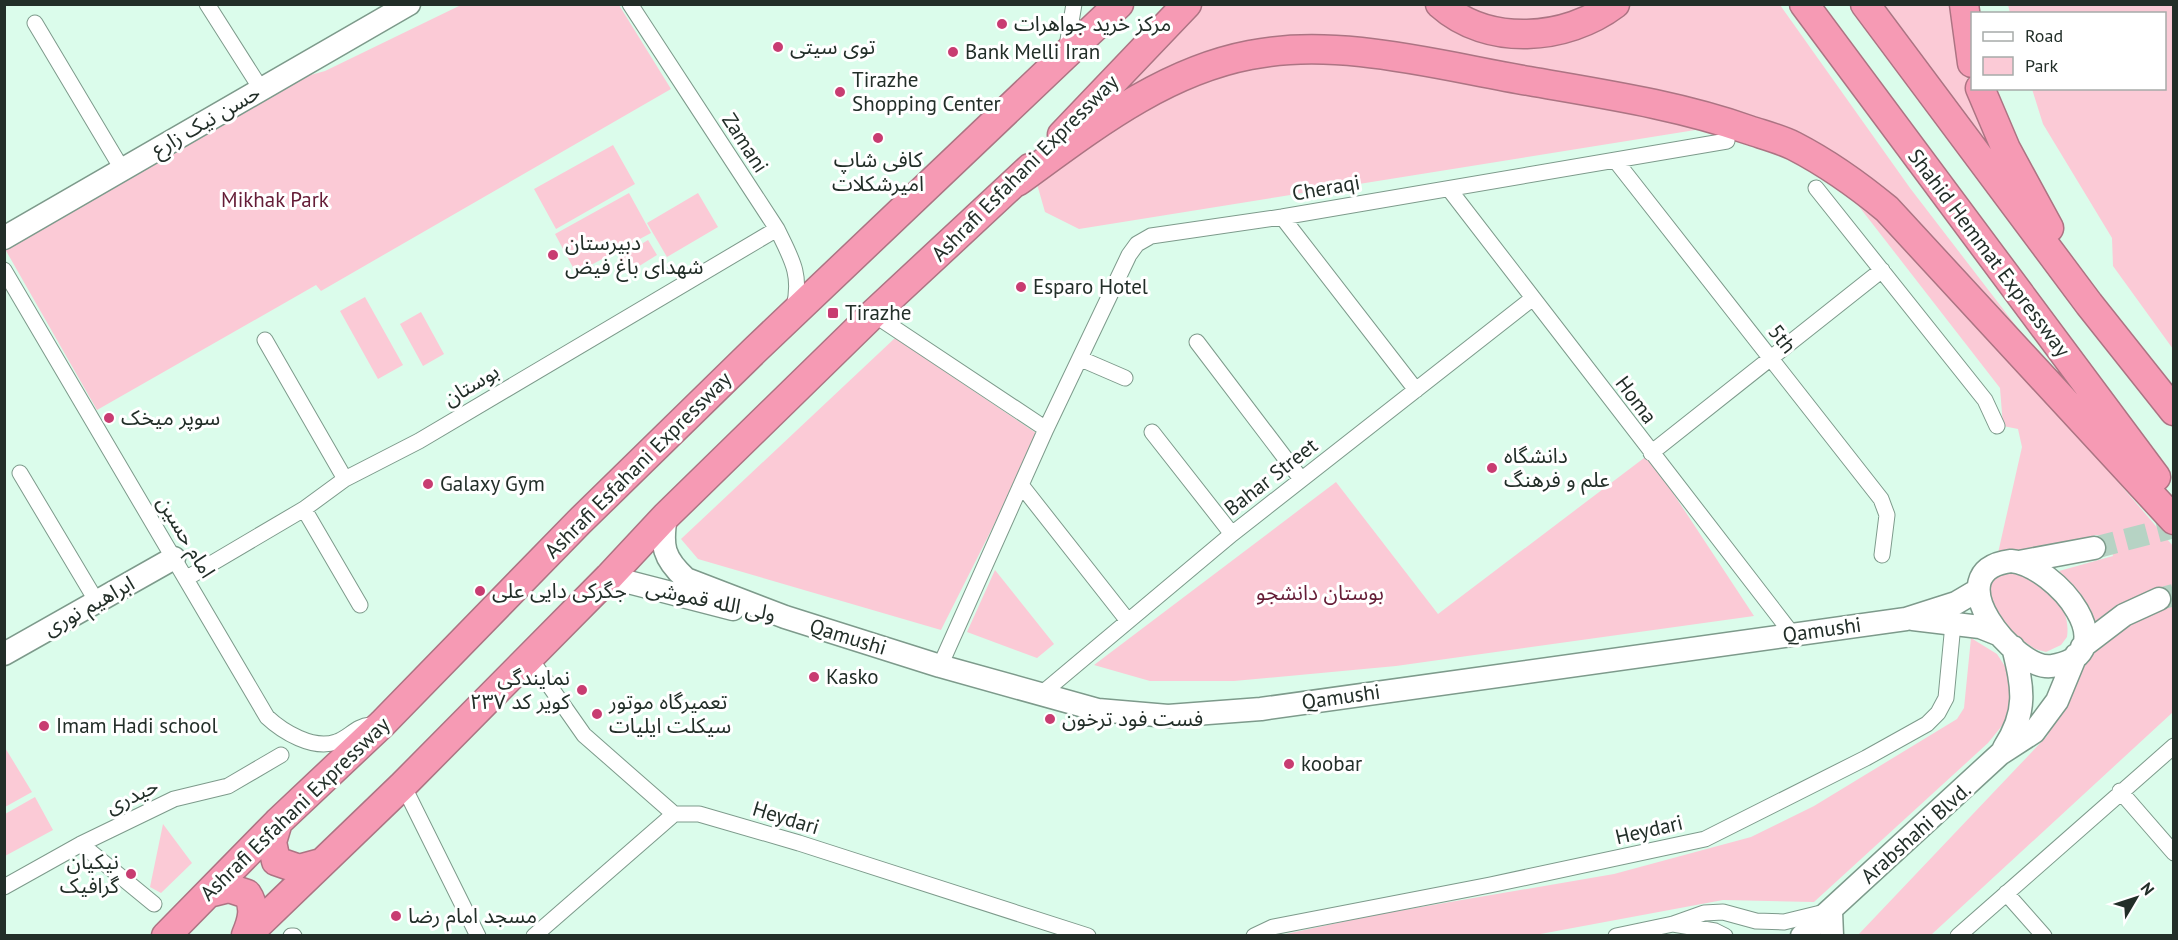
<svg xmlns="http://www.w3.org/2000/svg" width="2178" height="940" font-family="'PT Sans','Noto Sans Arabic',sans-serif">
	<rect width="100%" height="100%" fill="#dbfceb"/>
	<path fill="#fbcad6" d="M 461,5 L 619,5 L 671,89 L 321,291 L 316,285 L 97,410 L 5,249 L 296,79 L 325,71 Z
		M 1201,5 L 1425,5 L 1449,24 L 1614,17 L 1629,5 L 1780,5 L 1910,188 L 2066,391 L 1823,151 L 1314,39 L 1088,123 Z
		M 1457,5 L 1598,5 L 1559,22 L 1500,22 Z
		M 1885,5 L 1955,5 L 1962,58 L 1972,96 L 2025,197 Z
		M 2008,5 L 2173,5 L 2173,349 L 2113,266 L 2112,238 L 2043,124 L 2032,89 L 2164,88 L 2164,14 L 2010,13 Z
		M 1347,57 L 1714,127 L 1079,229 L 1045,212 L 1035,177 L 1179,83 L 1229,68 Z
		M 613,145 L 635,184 L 556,229 L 534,189 Z
		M 1847,191 L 1874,212 L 2051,404 L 2173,546 L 2173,712 L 1931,935 L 1858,935 L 2047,736 L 2089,652 L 2125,621 L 2161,604 L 2166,589 L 2136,600 L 2095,625 L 2090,608 L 2059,571 L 2113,556 L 2109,537 L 2096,535 L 2040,553 L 1998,553 L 2022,447 L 2018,429 L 2003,426 L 2000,388 Z
		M 629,193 L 651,233 L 576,273 L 555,234 Z
		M 698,193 L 718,227 L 667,257 L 647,223 Z
		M 648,240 L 657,255 L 628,273 L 619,258 Z
		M 365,297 L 403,365 L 378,379 L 340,311 Z
		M 421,312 L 444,354 L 423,366 L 400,324 Z
		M 895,338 L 1039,435 L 941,630 L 698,559 L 681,539 Z
		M 1648,455 L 1754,616 L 1396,666 L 1234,681 L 1150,681 L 1094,665 L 1336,482 L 1438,614 Z
		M 995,570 L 1054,644 L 1037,658 L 967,632 Z
		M 2017,570 C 2042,586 2072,602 2067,637 L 2061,645 L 2046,652 L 2035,649 L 2014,635 L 1986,605 L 1991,581 L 2003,572 Z
		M 1971,638 L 1997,654 L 2015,682 L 2009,717 L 1988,743 L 1814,902 L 1723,900 L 1535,935 L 1276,936 L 1380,914 L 1614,874 L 1751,837 L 1814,806 L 1957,719 L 1964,708 Z
		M 4,746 L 32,792 L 5,807 L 4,807 Z
		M 35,797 L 53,830 L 5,856 L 5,814 Z
		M 163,824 L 192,863 L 161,893 L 150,887 Z"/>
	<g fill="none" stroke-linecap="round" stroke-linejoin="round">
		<path stroke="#b6d3c4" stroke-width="22" stroke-dasharray="22 11" stroke-linecap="butt" d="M 2094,548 L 2174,527
			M 2159,599 L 2174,595"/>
		<defs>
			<path id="street" d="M 207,4 L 261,89
				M 630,4 L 777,229 C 791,258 802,274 794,307
				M 35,23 L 122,169
				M 1066,52 L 1074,4
				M 1615,160 L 1881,499 L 1887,515 L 1882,555
				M 1816,188 L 1985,400 L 1997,426
				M 1449,189 L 1793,635
				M 1282,217 L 1416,390
				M 4,270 L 267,717 C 283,732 313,750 336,742 C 349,738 356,726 370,725
				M 873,314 L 1046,429
				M 265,340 L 345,479
				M 1197,342 L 1301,479
				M 1081,359 L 1125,378
				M 1152,432 L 1232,534
				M 1651,453 L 1882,270
				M 20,473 L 97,602
				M 1021,485 L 1128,621
				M 304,509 L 360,605
				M 187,578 L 304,509 L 345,479 L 419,441 L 777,229
				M 530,658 L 584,735 L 674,814 L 699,814 L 799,843 L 1088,936
				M 940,666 L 1046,429 L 1129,255 L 1137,244 L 1151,236 L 1282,217 L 1727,141
				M 1040,695 L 1232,534 L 1533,298
				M 403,785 L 478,936
				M 2120,791 L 2174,853
				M 81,844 L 154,904
				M 4,887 L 81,844 L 174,799 L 228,786 L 281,755
				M 2006,893 L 2044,936
				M 1673,924 L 1715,931 L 1725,936
				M 291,936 L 294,936
				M 534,936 L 674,814
				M 1254,936 L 1273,927 L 1490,885 L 1705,839 L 1866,758 L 1927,724 L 1938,713 L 1946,698 L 1953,624
				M 1616,936 L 1673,924 L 1704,913 L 1723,912 L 1756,921 L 1784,922 L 1825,912
				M 1958,936 L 2174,746"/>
			<path id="secondary" d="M 4,238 L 409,4
				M 666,516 C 661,546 663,558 686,579 L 785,617 L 940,666 L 1098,710 L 1168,716 L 1261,709 L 1906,619 L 1956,603 L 1978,590
				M 2011,561 C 2057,566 2128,654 2052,666 C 2016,672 1933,571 2011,561 Z
				M 2019,562 L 2094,548
				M 609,577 L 733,609
				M 1913,619 L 1980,627 L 2000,635
				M 2082,647 L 2124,615 L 2159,599
				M 4,654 L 174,558
				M 2004,748 C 2028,711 2023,688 2013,647
				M 1831,911 L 1832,936
				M 1802,936 L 2000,754 L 2034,732 L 2057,701 L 2076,655"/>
			<path id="highway" d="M 1440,4 C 1488,47 1566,41 1615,4
				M 1804,4 L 2156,477
				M 1865,4 L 2089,304 L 2174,411
				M 1964,4 L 1972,63
				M 1980,88 L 2006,149 L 2049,228
				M 1062,135 L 1187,4
				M 1017,182 C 1089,130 1161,72 1250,55 C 1339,37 1441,66 1529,81 C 1603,94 1678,105 1749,130 C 1764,135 1780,139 1794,146 C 1827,163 1858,185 1887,209 L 2174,520
				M 278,822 L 272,842 L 276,861 L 299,869 L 321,863
				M 209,893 L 229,888 L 247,894 C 256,907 252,921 246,935
				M 166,936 L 278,822 L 382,724 L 579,522 L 755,350 L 1119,4
				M 246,936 L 403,785 L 609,577 L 666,516 L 873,314 L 1030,168"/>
		</defs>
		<use href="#street" stroke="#7d9a8b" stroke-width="17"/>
		<use href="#secondary" stroke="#7d9a8b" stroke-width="25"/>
		<use href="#highway" stroke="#ac7483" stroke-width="31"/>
		<use href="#street" stroke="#fff" stroke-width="15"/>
		<use href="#secondary" stroke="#fff" stroke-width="22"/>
		<use href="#highway" stroke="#f69ab4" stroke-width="28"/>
	</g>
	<g fill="#c83c71" stroke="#fff" stroke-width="2">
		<circle cx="1002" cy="24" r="6"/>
		<circle cx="778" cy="47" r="6"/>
		<circle cx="953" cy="52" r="6"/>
		<circle cx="840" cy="92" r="6"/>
		<circle cx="878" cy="138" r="6"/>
		<circle cx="553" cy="255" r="6"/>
		<circle cx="1021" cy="287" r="6"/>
		<rect x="827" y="307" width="12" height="12" rx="3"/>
		<circle cx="109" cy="418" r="6"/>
		<circle cx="1492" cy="468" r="6"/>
		<circle cx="428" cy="484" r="6"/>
		<circle cx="480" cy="591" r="6"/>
		<circle cx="814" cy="677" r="6"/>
		<circle cx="582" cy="690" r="6"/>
		<circle cx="597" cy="714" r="6"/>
		<circle cx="1050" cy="719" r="6"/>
		<circle cx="44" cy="726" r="6"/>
		<circle cx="1289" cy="764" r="6"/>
		<circle cx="131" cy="874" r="6"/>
		<circle cx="396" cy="916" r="6"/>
	</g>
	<g text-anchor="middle" stroke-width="6" stroke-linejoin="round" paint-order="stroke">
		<g font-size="21" fill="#222e28" stroke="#fff" text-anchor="start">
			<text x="1014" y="31">مرکز خرید جواهرات</text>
			<text x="790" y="54">توی سیتی</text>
			<text x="965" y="59">Bank Melli Iran</text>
			<text x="852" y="87">Tirazhe<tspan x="852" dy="24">Shopping Center</tspan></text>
			<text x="878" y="167" text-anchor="middle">کافی شاپ<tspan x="878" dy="24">امیرشکلات</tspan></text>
			<text x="565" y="250">دبیرستان<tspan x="565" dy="24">شهدای باغ فیض</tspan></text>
			<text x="1033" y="294">Esparo Hotel</text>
			<text x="845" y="320">Tirazhe</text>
			<text x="121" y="425">سوپر میخک</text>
			<text x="1504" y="463">دانشگاه<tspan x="1504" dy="24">علم و فرهنگ</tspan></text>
			<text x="440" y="491">Galaxy Gym</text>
			<text x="492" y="598">جگرکی دایی علی</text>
			<text x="826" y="684">Kasko</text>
			<text x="570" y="685" text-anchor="end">نمایندگی<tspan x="570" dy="24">کویر کد ۲۳۷</tspan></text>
			<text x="609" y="709">تعمیرگاه موتور<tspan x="609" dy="24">سیکلت ایلیات</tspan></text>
			<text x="1062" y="726">فست فود ترخون</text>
			<text x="56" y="733">Imam Hadi school</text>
			<text x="1301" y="771">koobar</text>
			<text x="119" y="869" text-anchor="end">نیکیان<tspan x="119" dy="24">گرافیک</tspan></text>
			<text x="408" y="923">مسجد امام رضا</text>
		</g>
		<g font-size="21" fill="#222e28" stroke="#fff">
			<text transform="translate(206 121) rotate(-30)" y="7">حسن نیک زارع</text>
			<text transform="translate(745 143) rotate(57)" y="7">Zamani</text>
			<text transform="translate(1025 168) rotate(-45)" y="7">Ashrafi Esfahani Expressway</text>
			<text transform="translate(1326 188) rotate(-10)" y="7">Cheraqi</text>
			<text transform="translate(1989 253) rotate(53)" y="7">Shahid Hemmat Expressway</text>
			<text transform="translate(1782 339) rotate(52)" y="7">5th</text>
			<text transform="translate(471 385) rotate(-31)" y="7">بوستان</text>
			<text transform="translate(1636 400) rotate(53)" y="7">Homa</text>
			<text transform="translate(638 465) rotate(-45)" y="7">Ashrafi Esfahani Expressway</text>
			<text transform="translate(1271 477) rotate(-38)" y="7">Bahar Street</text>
			<text transform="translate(186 537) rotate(59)" y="7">امام حسین</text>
			<text transform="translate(711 601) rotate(12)" y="7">ولی الله قموشی</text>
			<text transform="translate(89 606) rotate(-29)" y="7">ابراهیم نوری</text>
			<text transform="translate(1822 630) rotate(-8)" y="7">Qamushi</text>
			<text transform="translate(848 637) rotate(17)" y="7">Qamushi</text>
			<text transform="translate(1341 697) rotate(-8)" y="7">Qamushi</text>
			<text transform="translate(132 796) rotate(-25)" y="7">حیدری</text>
			<text transform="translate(295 809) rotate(-44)" y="7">Ashrafi Esfahani Expressway</text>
			<text transform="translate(786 818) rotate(17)" y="7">Heydari</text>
			<text transform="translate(1649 830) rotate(-13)" y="7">Heydari</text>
			<text transform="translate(1916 833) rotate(-42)" y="7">Arabshahi Blvd.</text>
		</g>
		<g font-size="21" fill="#651d37" stroke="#fff">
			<text x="275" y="207">Mikhak Park</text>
			<text x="1320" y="600">بوستان دانشجو</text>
		</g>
	</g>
	<rect width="2178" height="940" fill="none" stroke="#222e28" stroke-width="12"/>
	<rect x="1971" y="12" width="195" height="78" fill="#ffffff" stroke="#a7aba9" stroke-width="1.5"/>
	<rect x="1983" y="32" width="30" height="9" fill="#ffffff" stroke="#a7aba9" stroke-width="1.5"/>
	<text x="2025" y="42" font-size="18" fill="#222e28">Road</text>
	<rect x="1983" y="57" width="30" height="18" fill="#fbcad6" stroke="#a7aba9" stroke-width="1.5"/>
	<text x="2025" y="72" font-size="18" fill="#222e28">Park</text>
	<g transform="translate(2136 898) rotate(51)" stroke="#ffffff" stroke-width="4.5" paint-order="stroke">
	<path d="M0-4.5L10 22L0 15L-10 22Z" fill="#222e28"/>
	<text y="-9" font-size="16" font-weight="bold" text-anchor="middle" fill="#222e28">N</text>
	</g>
</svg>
